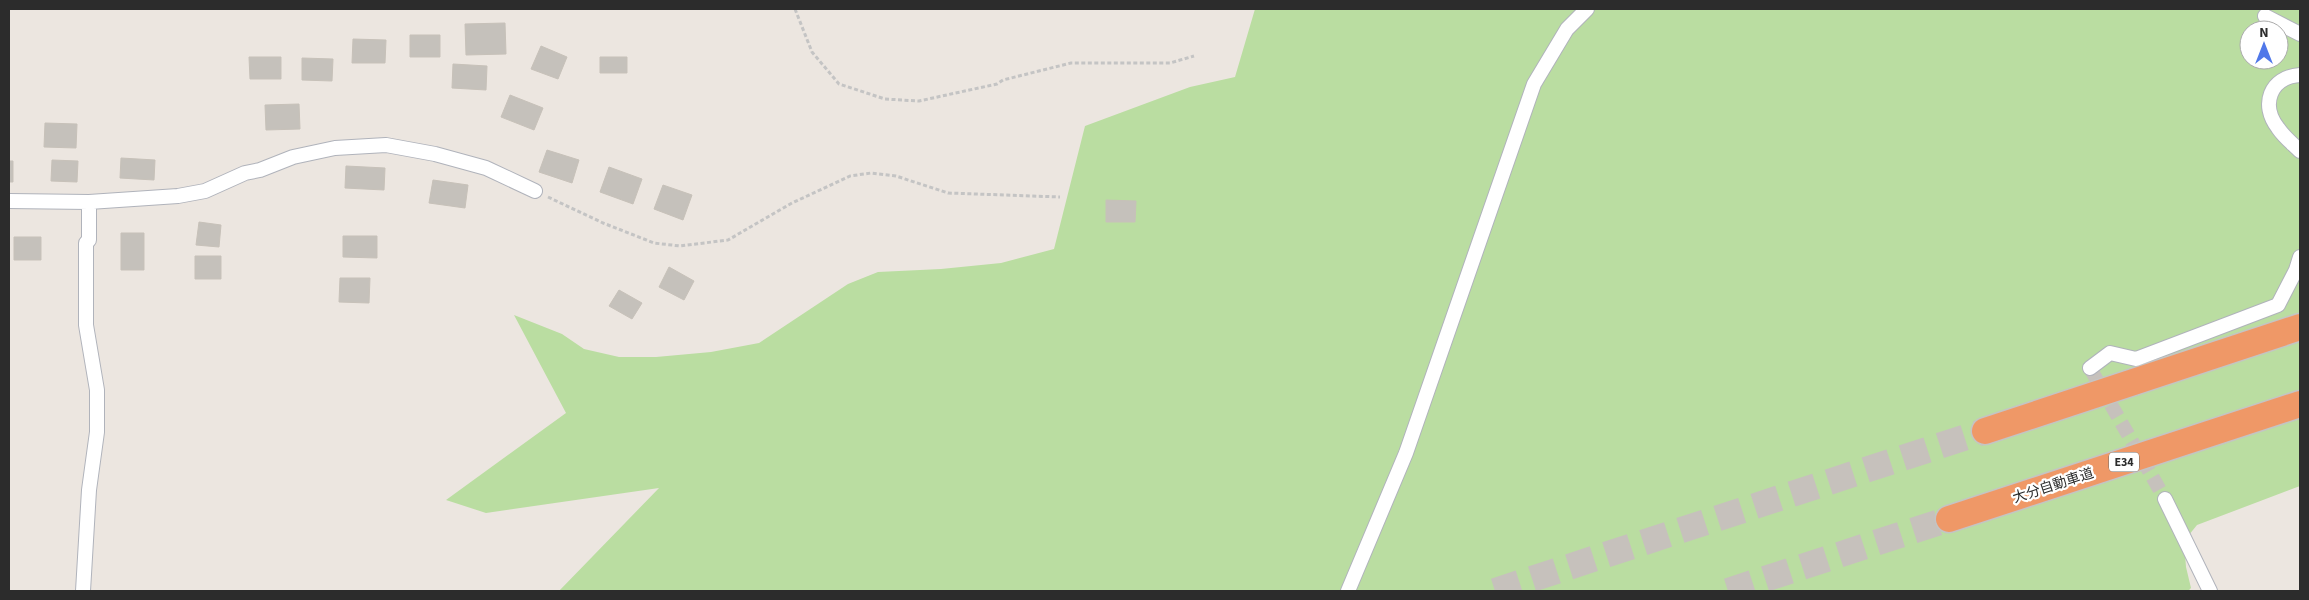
<svg xmlns="http://www.w3.org/2000/svg" width="2309" height="600" font-family="'Source Sans 3','Noto Sans JP',sans-serif">
	<rect width="100%" height="100%" fill="#ece6e0"/>
	<path fill="#badda1" fill-rule="evenodd" d="M 1255,9 L 2300,9 L 2300,486 L 2197,525 L 2184,541 L 2186,567 L 2191,588 L 2188,591 L 559,591 L 659,488 L 486,513 L 446,500 L 566,413 L 514,315 L 562,334 L 584,349 L 619,357 L 656,357 L 711,352 L 759,343 L 848,284 L 878,272 L 941,269 L 1001,263 L 1054,249 L 1085,126 L 1190,87 L 1235,77 ZM 2249,30 L 2279,30 L 2279,60 L 2249,60 Z"/>
	<path fill="#c5c1bb" stroke="#c7c1b9" d="M 505,23 L 506,54 L 466,55 L 465,24 Z
		M 410,35 L 440,35 L 440,57 L 410,57 Z
		M 353,39 L 386,40 L 385,63 L 352,63 Z
		M 541,46 L 567,57 L 558,79 L 531,69 Z
		M 249,57 L 281,57 L 281,79 L 250,79 Z
		M 600,57 L 627,57 L 627,73 L 600,73 Z
		M 302,58 L 333,59 L 332,81 L 302,80 Z
		M 453,64 L 487,66 L 486,90 L 452,88 Z
		M 510,95 L 543,108 L 534,130 L 501,117 Z
		M 299,104 L 300,129 L 266,130 L 265,105 Z
		M 45,123 L 77,124 L 76,148 L 44,147 Z
		M 547,150 L 579,160 L 572,183 L 539,172 Z
		M 121,158 L 155,160 L 154,180 L 120,178 Z
		M 52,160 L 78,161 L 77,182 L 51,181 Z
		M 9,161 L 13,161 L 13,182 L 9,182 Z
		M 346,166 L 385,168 L 384,190 L 345,188 Z
		M 609,167 L 642,179 L 633,204 L 600,192 Z
		M 433,180 L 468,185 L 465,208 L 429,203 Z
		M 663,185 L 692,195 L 683,220 L 654,209 Z
		M 1106,200 L 1136,201 L 1135,222 L 1106,222 Z
		M 199,222 L 221,225 L 219,247 L 196,245 Z
		M 121,233 L 144,233 L 144,270 L 121,270 Z
		M 343,236 L 377,236 L 377,258 L 343,257 Z
		M 14,237 L 41,237 L 41,260 L 14,260 Z
		M 195,256 L 221,256 L 221,279 L 195,279 Z
		M 669,267 L 694,281 L 684,300 L 659,287 Z
		M 340,278 L 370,278 L 369,303 L 339,302 Z
		M 619,290 L 642,303 L 632,319 L 609,306 Z"/>
	<g fill="none" stroke-linecap="round" stroke-linejoin="round">
		<path stroke="#c6c1bc" stroke-width="14" stroke-dasharray="14 7" stroke-linecap="butt" d="M 2090,368 L 2165,499"/>
		<path stroke="#c6c1bc" stroke-width="26" stroke-dasharray="26 13" stroke-linecap="butt" d="M 1495,591 L 1985,431
			M 1728,591 L 1949,519"/>
		<defs>
			<path id="street" d="M 2265,16 L 2300,34
				M 2300,75 C 2270,77 2260,105 2278,128 C 2284,137 2293,144 2300,151
				M 9,201 L 89,202 L 178,196 L 205,191 L 245,173 L 260,170 L 293,157 L 335,148 L 386,145 L 435,154 L 486,168 L 535,191
				M 2090,368 L 2110,353 L 2136,359 L 2278,305 L 2296,270 L 2300,257
				M 2165,499 L 2210,591
				M 83,591 L 89,490 L 97,432 L 97,390 L 86,325 L 86,243 L 89,240 L 89,202
				M 1348,591 L 1406,453 L 1534,84 L 1567,29 L 1587,9"/>
			<path id="highway" d="M 1985,431 L 2300,327
				M 1949,519 L 2300,404"/>
		</defs>
		<use href="#street" stroke="#b0b3bb" stroke-width="16"/>
		<use href="#highway" stroke="#c4c4c4" stroke-width="29"/>
		<path stroke="#c4c4c4" stroke-width="3" stroke-dasharray="4 2.5" stroke-linecap="butt" d="M 795,9 L 812,52 L 839,84 L 885,99 L 919,101 L 997,84 L 1003,80 L 1071,63 L 1170,63 L 1194,56
			M 548,197 L 603,223 L 654,243 L 680,246 L 728,240 L 792,203 L 850,176 L 871,173 L 896,176 L 948,193 L 1060,197"/>
		<use href="#street" stroke="#fff" stroke-width="14"/>
		<use href="#highway" stroke="#ef9867" stroke-width="26"/>
	</g>
	<g text-anchor="middle" stroke-width="4.5" stroke-linejoin="round" paint-order="stroke">
		<rect fill="#fff" stroke="#6b6b6b" stroke-width="1" x="2109" y="452.5" width="30" height="19" rx="4"/>
		<g font-size="12" font-weight="bold" fill="#2c2c2c">
			<text x="2124" y="466">E34</text>
		</g>
		<g font-size="14" fill="#2c2c2c" stroke="#fff">
			<text transform="translate(2053 485) rotate(-18)" y="5">大分自動車道</text>
		</g>
	</g>
	<rect width="2309" height="600" fill="none" stroke="#2c2c2c" stroke-width="20"/>
	<g transform="translate(2264 45)"><circle r="24" fill="#ffffff" stroke="#ababab"/>
	<path d="M0-4L9 19L0 12L-9 19Z" fill="#5078e9"/>
	<text y="-8" font-size="14" font-weight="bold" text-anchor="middle" fill="#2c2c2c">N</text>
	</g>
</svg>
